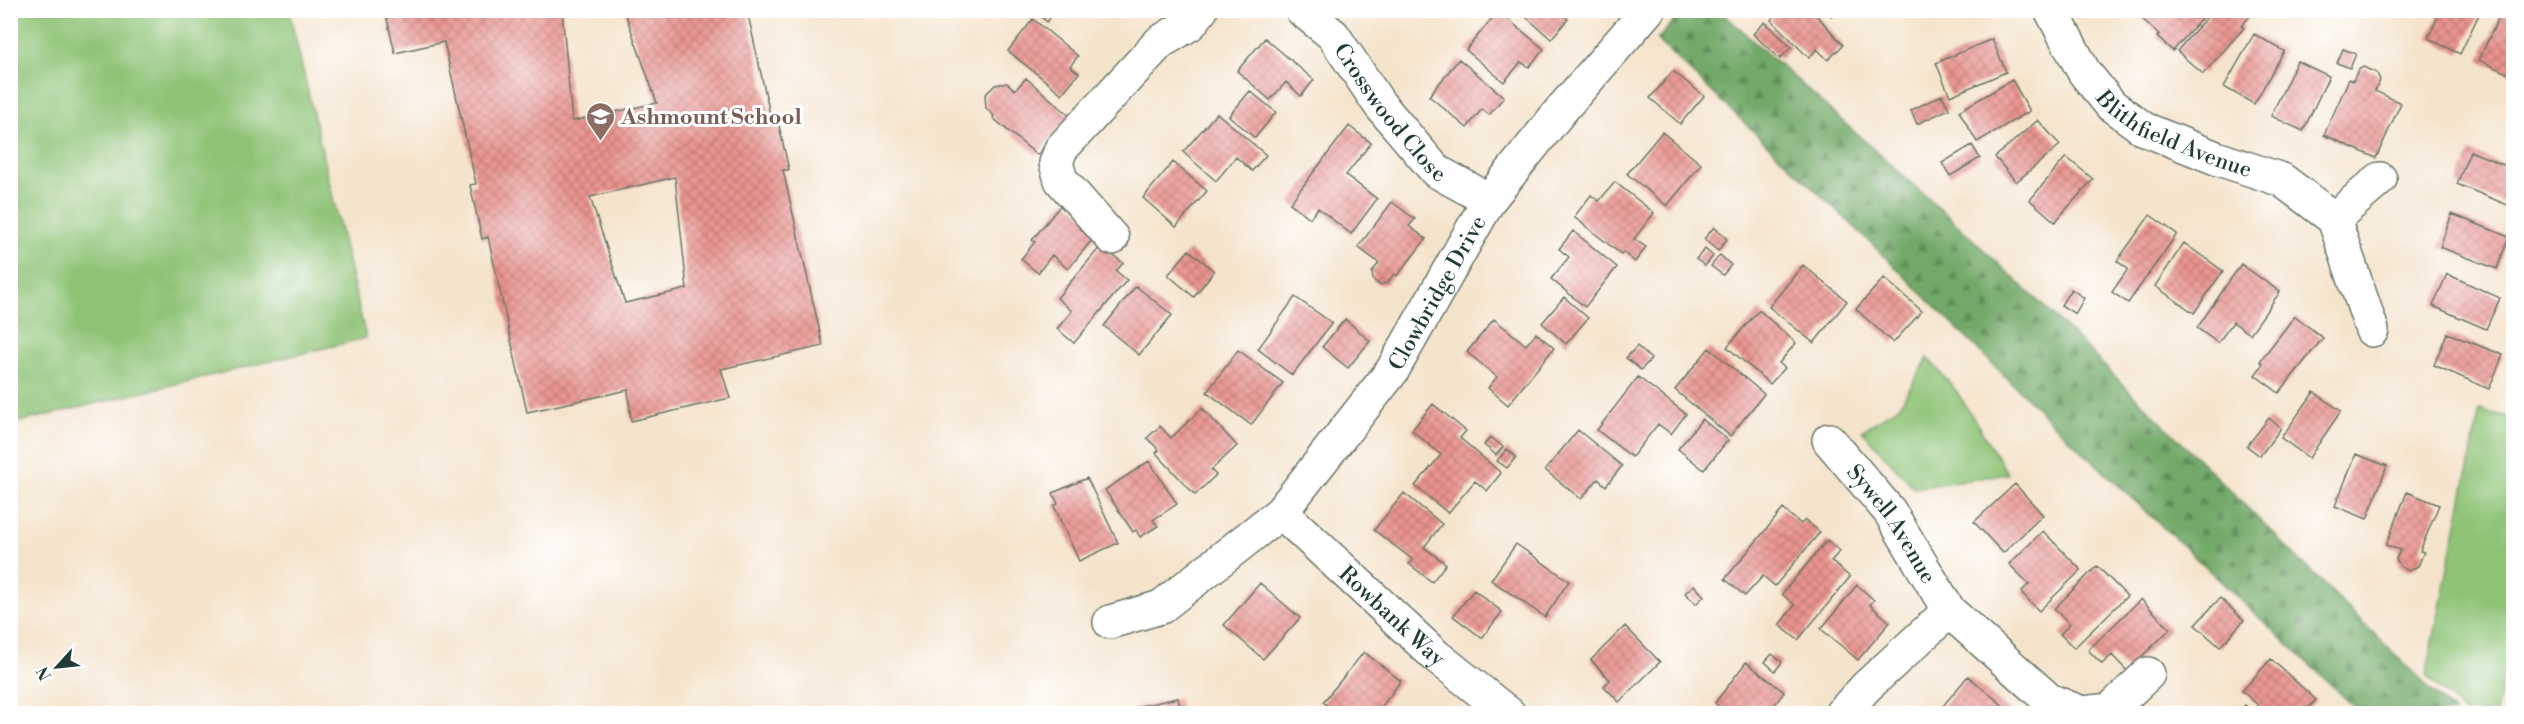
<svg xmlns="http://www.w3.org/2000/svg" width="2524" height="724" font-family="'Libre Bodoni',serif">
	<defs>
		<pattern id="forest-firs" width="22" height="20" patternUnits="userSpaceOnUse" patternTransform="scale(1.5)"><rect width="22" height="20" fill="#72a967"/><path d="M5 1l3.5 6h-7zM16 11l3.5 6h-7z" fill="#5d8b56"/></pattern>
		<pattern id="building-cross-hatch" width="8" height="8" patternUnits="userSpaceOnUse" patternTransform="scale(1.5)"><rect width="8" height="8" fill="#eb9490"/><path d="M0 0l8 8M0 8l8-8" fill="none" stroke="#be7a76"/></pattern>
	</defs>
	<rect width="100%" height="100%" fill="#fff"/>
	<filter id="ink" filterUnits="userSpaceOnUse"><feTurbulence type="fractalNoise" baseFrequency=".0167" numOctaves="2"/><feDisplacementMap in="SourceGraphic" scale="12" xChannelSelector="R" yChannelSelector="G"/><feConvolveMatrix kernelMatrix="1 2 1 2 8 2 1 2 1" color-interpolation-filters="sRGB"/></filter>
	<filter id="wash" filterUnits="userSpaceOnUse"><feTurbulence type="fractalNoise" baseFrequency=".008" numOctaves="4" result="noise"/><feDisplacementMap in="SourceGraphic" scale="24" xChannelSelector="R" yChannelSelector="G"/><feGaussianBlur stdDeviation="1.35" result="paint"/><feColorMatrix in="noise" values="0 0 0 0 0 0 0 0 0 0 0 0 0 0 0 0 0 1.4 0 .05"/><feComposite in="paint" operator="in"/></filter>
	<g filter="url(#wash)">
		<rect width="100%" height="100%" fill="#f5e4cc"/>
		<path fill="#8ec376" stroke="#568055" stroke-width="1.5" d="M 10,11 L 289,11 L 366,338 L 11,424 Z
			M 1928,358 L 1957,392 L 2008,474 L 1914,488 L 1862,431 L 1900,405 Z
			M 2480,410 L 2513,418 L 2513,625 L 2496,713 L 2465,713 L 2426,676 Z"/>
		<path fill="url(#forest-firs)" stroke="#48734e" stroke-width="1.5" d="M 1683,11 L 1720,11 L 1948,216 L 2051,313 L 2454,713 L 2361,713 L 2054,425 L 1869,241 L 1657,40 Z"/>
		<g id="blocks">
			<path fill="url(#building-cross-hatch)" fill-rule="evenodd" d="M 385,10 L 562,10 L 572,121 L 657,103 L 624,10 L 747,10 L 771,119 L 777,117 L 789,170 L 783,170 L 823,346 L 721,369 L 730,398 L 631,421 L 628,390 L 527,412 L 488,237 L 482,239 L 470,185 L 476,184 L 444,42 L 395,53 ZM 675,177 L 687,289 L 625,303 L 590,197 Z
				M 1033,10 L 1056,10 L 1047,22 Z
				M 1518,10 L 1558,10 L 1568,19 L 1551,39 Z
				M 1780,10 L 1812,10 L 1843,45 L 1828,60 L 1817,49 L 1809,58 L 1771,20 Z
				M 1828,10 L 1842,10 L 1831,16 Z
				M 1855,10 L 1867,10 L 1859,16 Z
				M 2140,10 L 2209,10 L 2173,51 L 2157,37 L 2159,34 L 2137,14 Z
				M 2213,10 L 2254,12 L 2241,26 L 2244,28 L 2203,74 L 2177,51 Z
				M 2441,10 L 2481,10 L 2460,54 L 2428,38 Z
				M 2502,10 L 2514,10 L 2514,69 L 2511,75 L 2479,60 Z
				M 1498,11 L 1544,49 L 1529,67 L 1521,62 L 1504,82 L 1466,50 Z
				M 1033,19 L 1078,56 L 1070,66 L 1079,73 L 1062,94 L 1008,51 Z
				M 1765,22 L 1791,47 L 1780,59 L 1753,34 Z
				M 2254,34 L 2284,51 L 2254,104 L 2224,87 Z
				M 1265,38 L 1314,80 L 1301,96 L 1286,82 L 1270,100 L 1237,71 Z
				M 1992,39 L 2006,72 L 1950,96 L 1936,63 Z
				M 2343,49 L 2356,54 L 2350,68 L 2337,63 Z
				M 1459,59 L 1504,97 L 1489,115 L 1482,109 L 1467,128 L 1429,96 Z
				M 2297,61 L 2329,76 L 2303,131 L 2271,116 Z
				M 2363,67 L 2377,73 L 2380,80 L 2375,91 L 2401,103 L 2376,158 L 2324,135 L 2349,79 L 2353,81 L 2358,70 Z
				M 1673,71 L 1704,96 L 1680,124 L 1650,98 Z
				M 1026,78 L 1070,116 L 1037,155 L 993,118 L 994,116 L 986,108 L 985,95 L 995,85 L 1007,83 L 1015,90 Z
				M 2012,80 L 2030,111 L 1977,142 L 1959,111 Z
				M 1250,91 L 1276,112 L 1255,138 L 1229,116 Z
				M 1942,95 L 1949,109 L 1917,124 L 1911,110 Z
				M 1217,113 L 1266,155 L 1252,171 L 1236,157 L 1216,181 L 1183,152 Z
				M 2038,120 L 2060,145 L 2016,182 L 1995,157 Z
				M 1349,126 L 1371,143 L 1346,175 L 1377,199 L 1351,234 L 1318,208 L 1310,218 L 1290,203 Z
				M 1662,132 L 1701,164 L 1667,206 L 1627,174 Z
				M 1972,145 L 1980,158 L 1950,176 L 1942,163 Z
				M 2470,151 L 2514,169 L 2512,207 L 2457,184 Z
				M 2066,157 L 2093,179 L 2055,222 L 2030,200 Z
				M 1173,162 L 1207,191 L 1176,227 L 1143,198 Z
				M 1615,182 L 1654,213 L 1634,239 L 1646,247 L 1635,262 L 1623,252 L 1621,254 L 1574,217 L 1591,195 L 1599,201 Z
				M 1065,200 L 1101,229 L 1068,269 L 1052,255 L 1038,273 L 1021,259 L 1035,242 L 1032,240 Z
				M 1392,202 L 1415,219 L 1409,226 L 1426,239 L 1397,276 L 1394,274 L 1387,283 L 1380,285 L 1373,280 L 1372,272 L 1379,263 L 1358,247 Z
				M 2452,214 L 2509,237 L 2497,269 L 2440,247 Z
				M 2150,215 L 2177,234 L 2128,303 L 2112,292 L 2128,269 L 2117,261 Z
				M 1714,227 L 1727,239 L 1718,251 L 1704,239 Z
				M 1573,231 L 1617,267 L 1585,307 L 1551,279 L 1569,257 L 1559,249 Z
				M 2184,243 L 2223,271 L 2194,313 L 2155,286 Z
				M 1101,246 L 1123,263 L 1116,271 L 1127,280 L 1074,343 L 1057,329 L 1072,311 L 1057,298 Z
				M 1705,249 L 1713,256 L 1705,266 L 1696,259 Z
				M 1189,250 L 1214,271 L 1194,297 L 1168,275 Z
				M 1720,255 L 1731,265 L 1723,275 L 1711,266 Z
				M 2241,264 L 2280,292 L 2250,334 L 2233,322 L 2218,343 L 2197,328 Z
				M 1803,265 L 1847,301 L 1814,343 L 1769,307 Z
				M 2447,274 L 2500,298 L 2486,329 L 2433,306 Z
				M 1884,278 L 1922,311 L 1893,343 L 1856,309 Z
				M 1136,286 L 1172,315 L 1139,355 L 1104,326 Z
				M 2071,289 L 2084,298 L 2075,314 L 2061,305 Z
				M 1295,297 L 1332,323 L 1292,375 L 1258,349 Z
				M 1564,297 L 1588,318 L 1566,344 L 1542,323 Z
				M 1759,310 L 1796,343 L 1779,363 L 1785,368 L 1770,384 L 1727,347 Z
				M 2295,316 L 2323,338 L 2279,393 L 2255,375 L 2263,364 L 2260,361 Z
				M 1345,319 L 1370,341 L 1348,368 L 1322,347 Z
				M 1494,319 L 1526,345 L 1536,333 L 1554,348 L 1508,405 L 1488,388 L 1497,377 L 1467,352 Z
				M 2447,333 L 2503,355 L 2489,389 L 2434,365 Z
				M 1637,346 L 1651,359 L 1641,370 L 1626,358 Z
				M 1709,348 L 1764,394 L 1730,436 L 1675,390 Z
				M 1238,350 L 1283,383 L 1251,425 L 1207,392 Z
				M 1638,377 L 1686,414 L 1671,434 L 1658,424 L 1632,457 L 1597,430 Z
				M 2314,392 L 2341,411 L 2309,458 L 2281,438 Z
				M 1433,404 L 1466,431 L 1460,438 L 1501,473 L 1487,491 L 1475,481 L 1448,513 L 1415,486 L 1441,455 L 1412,430 Z
				M 1202,408 L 1237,446 L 1211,470 L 1216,475 L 1195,495 L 1156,453 L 1159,450 L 1147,438 L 1160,426 L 1171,438 Z
				M 2269,418 L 2281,428 L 2260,456 L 2247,446 Z
				M 1702,419 L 1728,440 L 1704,470 L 1678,449 Z
				M 1578,430 L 1622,466 L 1606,486 L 1598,479 L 1581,499 L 1545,470 Z
				M 1491,437 L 1503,447 L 1496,455 L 1484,445 Z
				M 1507,449 L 1516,457 L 1507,468 L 1497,461 Z
				M 2356,454 L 2387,466 L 2367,519 L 2335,506 Z
				M 1149,461 L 1177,504 L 1153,520 L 1158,526 L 1140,537 L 1136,530 L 1133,532 L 1105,490 Z
				M 1087,478 L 1118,543 L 1079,561 L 1054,506 L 1058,504 L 1053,493 Z
				M 2015,484 L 2043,515 L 2003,553 L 1974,522 Z
				M 2407,492 L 2439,505 L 2420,551 L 2424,552 L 2418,566 L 2409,571 L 2401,567 L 2396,559 L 2400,550 L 2386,545 Z
				M 1404,493 L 1442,524 L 1424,547 L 1446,564 L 1432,582 L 1409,564 L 1413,560 L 1374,530 Z
				M 1783,509 L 1801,524 L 1805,520 L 1820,532 L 1775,586 L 1763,576 L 1745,596 L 1725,579 Z
				M 2043,531 L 2081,570 L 2039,611 L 2021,592 L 2029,584 L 2009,564 Z
				M 1827,540 L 1840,551 L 1831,561 L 1850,577 L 1798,640 L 1779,625 L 1795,605 L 1782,594 Z
				M 1516,544 L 1569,581 L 1545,617 L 1491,580 Z
				M 2097,566 L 2127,596 L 2074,648 L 2060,634 L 2070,624 L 2054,609 Z
				M 1260,583 L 1300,618 L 1263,659 L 1224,625 Z
				M 1694,585 L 1704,596 L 1696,604 L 1685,593 Z
				M 1857,585 L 1874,600 L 1870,605 L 1890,622 L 1858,660 L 1821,629 Z
				M 1474,590 L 1502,612 L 1482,638 L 1453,616 Z
				M 2220,598 L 2244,620 L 2220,647 L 2195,625 Z
				M 2141,599 L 2170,629 L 2127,671 L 2112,655 L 2102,664 L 2088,650 Z
				M 1625,626 L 1660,662 L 1619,702 L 1604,686 L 1610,680 L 1591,660 Z
				M 1364,652 L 1401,681 L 1376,714 L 1338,714 L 1323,702 Z
				M 1772,654 L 1782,662 L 1775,671 L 1765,662 Z
				M 2271,659 L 2316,700 L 2303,714 L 2268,714 L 2242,691 Z
				M 1746,662 L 1784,692 L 1768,714 L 1728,714 L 1715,703 Z
				M 1968,676 L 2013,714 L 1947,714 L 1942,707 Z
				M 1178,698 L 1182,714 L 1137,714 L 1136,707 Z
				M 2245,705 L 2254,714 L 2236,714 Z"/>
		</g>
	</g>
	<g filter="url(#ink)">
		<use href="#blocks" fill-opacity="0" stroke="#6a7769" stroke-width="1.5"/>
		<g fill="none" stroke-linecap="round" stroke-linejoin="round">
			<defs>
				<g id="minor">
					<path id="s1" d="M 1302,10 L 1333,35 L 1380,105 L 1436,171 L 1489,200"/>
					<path id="s2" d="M 2051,10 L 2084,72 L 2111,105 L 2144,129 L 2216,158 L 2282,180 L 2334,219 L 2372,330"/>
					<path d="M 2334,219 L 2380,179"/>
					<path d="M 1112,238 L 1061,180 L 1056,163 L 1061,149 L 1160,42 L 1190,24 L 1201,10"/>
					<path id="s3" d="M 1829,440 L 1890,512 L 1949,611 L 2049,700 L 2082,713 L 2110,710 L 2148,674"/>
					<path id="s4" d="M 1281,512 L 1436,656 L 1509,714"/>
					<path id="s5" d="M 1110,622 L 1161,607 L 1281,512 L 1392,371 L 1489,200 L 1562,109 L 1648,10"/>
					<path d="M 1841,714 L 1867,686 L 1949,611"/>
				</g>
			</defs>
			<use href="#minor" stroke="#6a7769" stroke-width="36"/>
			<use href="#minor" stroke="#fff" stroke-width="33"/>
		</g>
	</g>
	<defs>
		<symbol id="school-pin" viewBox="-11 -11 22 30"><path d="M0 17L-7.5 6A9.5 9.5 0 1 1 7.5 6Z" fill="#8d6e63" stroke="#fff"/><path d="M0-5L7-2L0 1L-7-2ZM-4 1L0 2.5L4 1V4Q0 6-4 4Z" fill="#fff"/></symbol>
	</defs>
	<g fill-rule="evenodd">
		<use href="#school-pin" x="584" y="100" width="33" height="45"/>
	</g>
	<g text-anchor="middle" stroke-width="6" stroke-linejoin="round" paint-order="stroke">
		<g font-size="22" fill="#1f3d34" stroke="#fff">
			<text dy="8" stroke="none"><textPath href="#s1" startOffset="136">Crosswood Close</textPath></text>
			<text dy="8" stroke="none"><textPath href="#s2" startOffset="183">Blithfield Avenue</textPath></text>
			<text dy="8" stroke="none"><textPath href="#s5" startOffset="476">Clowbridge Drive</textPath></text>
			<text dy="8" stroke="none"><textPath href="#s3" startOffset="105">Sywell Avenue</textPath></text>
			<text dy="8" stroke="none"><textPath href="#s4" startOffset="152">Rowbank Way</textPath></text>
		</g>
		<g font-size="22" font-weight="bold" fill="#785e54" stroke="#fff" text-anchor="start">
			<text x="621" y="124">Ashmount School</text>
		</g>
	</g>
	<rect width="2524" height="724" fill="none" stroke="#fff" stroke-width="36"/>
	<g transform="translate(57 667) rotate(243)" stroke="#ffffff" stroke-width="4.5" paint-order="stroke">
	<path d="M0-4.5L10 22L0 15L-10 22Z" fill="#1f3d34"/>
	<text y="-9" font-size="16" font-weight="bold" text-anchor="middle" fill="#1f3d34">N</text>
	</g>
</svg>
